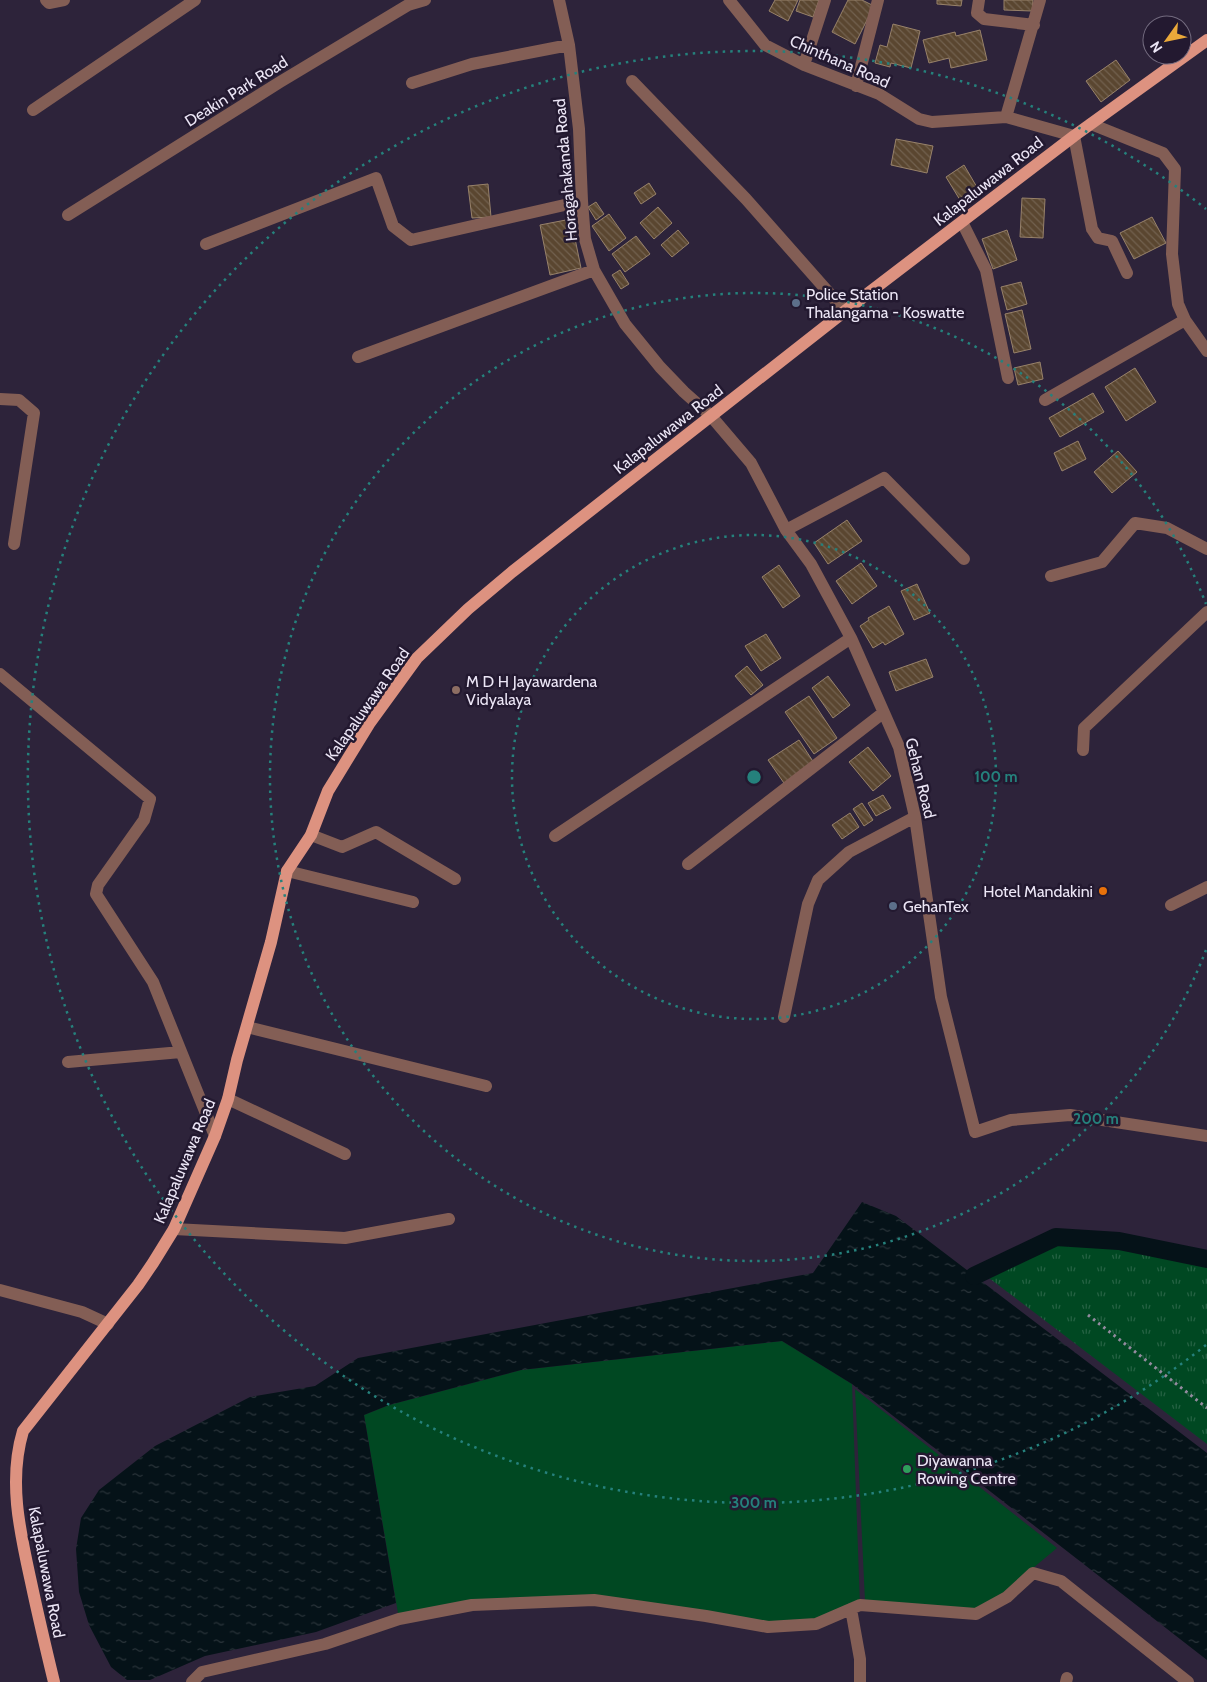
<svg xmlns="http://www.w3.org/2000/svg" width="1207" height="1682" font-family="Cabin,sans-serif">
	<defs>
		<pattern id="grass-tufts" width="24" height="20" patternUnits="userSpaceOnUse" patternTransform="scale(1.25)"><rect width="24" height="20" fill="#004822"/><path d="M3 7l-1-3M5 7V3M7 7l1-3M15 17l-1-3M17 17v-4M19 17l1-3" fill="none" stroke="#256243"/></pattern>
		<pattern id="water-ripples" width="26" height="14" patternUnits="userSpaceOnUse" patternTransform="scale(1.25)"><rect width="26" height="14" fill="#051218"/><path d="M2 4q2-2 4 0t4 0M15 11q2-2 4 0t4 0" fill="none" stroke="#2a343a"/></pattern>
		<pattern id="building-back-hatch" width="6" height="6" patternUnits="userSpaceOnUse" patternTransform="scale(1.25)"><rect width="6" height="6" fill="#5a4630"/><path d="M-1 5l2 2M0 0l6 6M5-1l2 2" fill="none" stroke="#72614f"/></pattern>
	</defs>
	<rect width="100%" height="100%" fill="#2d233a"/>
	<path fill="url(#grass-tufts)" d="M 1057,1245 L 1118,1249 L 1207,1267 L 1207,1444 L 989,1278 Z"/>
	<path fill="#004822" d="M 782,1341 L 852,1384 L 860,1605 L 816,1624 L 768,1627 L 594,1600 L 472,1605 L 399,1619 L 364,1415 L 389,1405 L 521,1370 Z
		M 855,1389 L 1057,1548 L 1003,1593 L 973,1610 L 865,1601 Z"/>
	<path fill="url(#water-ripples)" d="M 862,1202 L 896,1216 L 1207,1453 L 1207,1660 L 852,1384 L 782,1341 L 521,1370 L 389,1405 L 364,1415 L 396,1603 L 316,1632 L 205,1656 L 150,1680 L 127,1680 L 111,1667 L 89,1625 L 79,1592 L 76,1549 L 81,1518 L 99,1490 L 155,1446 L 250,1397 L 315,1386 L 358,1358 L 813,1273 Z"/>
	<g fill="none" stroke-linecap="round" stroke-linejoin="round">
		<path stroke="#051218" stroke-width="18" d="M 974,1276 L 1056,1237 L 1119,1241 L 1207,1259"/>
	</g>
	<path fill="url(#building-back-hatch)" stroke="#98826a" d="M 775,0 L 798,0 L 788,21 L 769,11 Z
		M 800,0 L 819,0 L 813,17 L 796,11 Z
		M 848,0 L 862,0 L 874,6 L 855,44 L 832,32 Z
		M 937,0 L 962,0 L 961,6 L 937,4 Z
		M 1004,0 L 1033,0 L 1032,11 L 1004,10 Z
		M 893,24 L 920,31 L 911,68 L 891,63 L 890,67 L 875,63 L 880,45 L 887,47 Z
		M 980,30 L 987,60 L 951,68 L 949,58 L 929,63 L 923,40 L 955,32 L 956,36 Z
		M 1116,60 L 1130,80 L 1101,102 L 1086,81 Z
		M 896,139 L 933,146 L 927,173 L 891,165 Z
		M 964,165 L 978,189 L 960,200 L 946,177 Z
		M 649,183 L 656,194 L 641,204 L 634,193 Z
		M 488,184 L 491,217 L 472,218 L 468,186 Z
		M 1022,198 L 1045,199 L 1043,238 L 1020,237 Z
		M 596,202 L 604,214 L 596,220 L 588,207 Z
		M 658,207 L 672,223 L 654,239 L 640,223 Z
		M 609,214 L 626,238 L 609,251 L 592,226 Z
		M 1152,217 L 1166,243 L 1134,259 L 1120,233 Z
		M 571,219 L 581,268 L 550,275 L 540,225 Z
		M 678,230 L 689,243 L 672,257 L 661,245 Z
		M 1007,230 L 1017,260 L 993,269 L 982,239 Z
		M 636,236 L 650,254 L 625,272 L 612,254 Z
		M 620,270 L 629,284 L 621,289 L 612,275 Z
		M 1021,282 L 1027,304 L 1007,310 L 1001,287 Z
		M 1022,310 L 1031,349 L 1014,353 L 1005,314 Z
		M 1040,362 L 1043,379 L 1018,385 L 1014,368 Z
		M 1135,368 L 1156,402 L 1126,421 L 1105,387 Z
		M 1093,393 L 1104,412 L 1060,437 L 1049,418 Z
		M 1078,441 L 1086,459 L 1062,471 L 1054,453 Z
		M 1118,451 L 1137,472 L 1112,493 L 1094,472 Z
		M 847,520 L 862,541 L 828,564 L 814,543 Z
		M 861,563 L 877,586 L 852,604 L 836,581 Z
		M 779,565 L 800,596 L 783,608 L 762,577 Z
		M 917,584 L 930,613 L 914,620 L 901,591 Z
		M 889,606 L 904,634 L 885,645 L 883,642 L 873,648 L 860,626 L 869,620 L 868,618 Z
		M 766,634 L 781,658 L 761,671 L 745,646 Z
		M 926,659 L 933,677 L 896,691 L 889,672 Z
		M 747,666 L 763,685 L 751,695 L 735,676 Z
		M 828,676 L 850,705 L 833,718 L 812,688 Z
		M 809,696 L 837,738 L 814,754 L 785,712 Z
		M 799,740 L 816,766 L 786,786 L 768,760 Z
		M 868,747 L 891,776 L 873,791 L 849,762 Z
		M 883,795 L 891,808 L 876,816 L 868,803 Z
		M 862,803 L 873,820 L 864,826 L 853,809 Z
		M 850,813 L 859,827 L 842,839 L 832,825 Z"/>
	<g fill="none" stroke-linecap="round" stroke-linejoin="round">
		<path stroke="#938b9f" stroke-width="3" stroke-dasharray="2.5 4" stroke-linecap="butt" d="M 1088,1315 L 1207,1408"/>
		<path stroke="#835e55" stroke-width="12" d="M 46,0 L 49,3 L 64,0
			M 559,0 L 569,45 L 579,129 L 582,201 L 585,239 L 594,270 L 625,324 L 660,367 L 684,392 L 711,416 L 751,463 L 786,530 L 811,564 L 851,638 L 899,747 L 915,817 L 941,997 L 975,1132 L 1011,1120 L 1070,1115 L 1207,1136
			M 729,0 L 765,45 L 804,65 L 879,94 L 919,119 L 932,122 L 1006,117 L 1074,136 L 1092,229 L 1098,238 L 1112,241 L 1127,273
			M 979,0 L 977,13 L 984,19 L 1034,25
			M 804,65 L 825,0
			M 632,81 L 746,199 L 845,311
			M 412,83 L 472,64 L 569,45
			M 856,86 L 878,0
			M 33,110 L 195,0
			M 1006,117 L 1040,0
			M 1091,124 L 1163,153 L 1175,169 L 1172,254 L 1178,304 L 1185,320 L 1207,351
			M 68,215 L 280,82 L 408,5 L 425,0
			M 962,222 L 986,270 L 1008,378
			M 206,244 L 376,178 L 393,226 L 411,240 L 582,201
			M 358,357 L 594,270
			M 0,399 L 19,400 L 34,413 L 14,544
			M 1045,400 L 1185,320
			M 786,530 L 884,478 L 964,559
			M 1051,576 L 1102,562 L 1135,523 L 1167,528 L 1207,549
			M 0,674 L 150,799 L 144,820 L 98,885 L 96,894 L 153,982 L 215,1136
			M 1083,750 L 1084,728 L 1207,612
			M 311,835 L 342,847 L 376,832 L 455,879
			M 555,836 L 851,638
			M 688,864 L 883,713
			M 287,871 L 413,902
			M 1171,905 L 1207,887
			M 784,1017 L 808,904 L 818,880 L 849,852 L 915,817
			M 247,1027 L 486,1086
			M 68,1062 L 181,1052
			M 228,1099 L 345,1154
			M 174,1229 L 345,1238 L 449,1219
			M 0,1290 L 82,1312 L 108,1324
			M 851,1609 L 860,1659 L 860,1682
			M 192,1682 L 202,1672 L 325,1644 L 399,1619 L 472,1605 L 594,1600 L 706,1616 L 768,1627 L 816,1624 L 860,1605 L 976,1614 L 1007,1597 L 1033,1573 L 1061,1581 L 1188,1682
			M 1066,1682 L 1067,1678"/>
		<path stroke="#dd9280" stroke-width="12" d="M 54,1682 C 46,1649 38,1615 31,1582 C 20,1532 8,1481 23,1431 L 138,1285 L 153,1263 L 174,1229 L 215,1136 L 228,1099 L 237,1060 L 271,942 L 287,871 L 311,835 L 328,791 L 369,724 L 417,658 L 468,609 L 512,572 L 845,311 L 1074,136 L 1207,40"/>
	</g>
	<g fill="none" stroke="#25817c" stroke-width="2.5" stroke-dasharray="2.5 5">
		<circle cx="754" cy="777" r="242"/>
		<path d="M1206 950A484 484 0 1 1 1206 604"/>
		<path d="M1206 1345A726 726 0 1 1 1206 209"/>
	</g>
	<g fill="#5c6f8a" stroke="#231930" stroke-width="2">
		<circle cx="796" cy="303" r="5"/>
		<circle cx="893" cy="906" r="5"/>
	</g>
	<circle fill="#8d6e63" stroke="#231930" stroke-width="2" cx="456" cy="690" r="5"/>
	<circle fill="#e8710a" stroke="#231930" stroke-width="2" cx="1103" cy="891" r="5"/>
	<circle fill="#2e9e5b" stroke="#231930" stroke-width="2" cx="907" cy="1469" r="5"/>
	<g text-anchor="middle" stroke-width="5" stroke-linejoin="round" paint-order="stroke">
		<g font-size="16" fill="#ece6f6" stroke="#231930">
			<text transform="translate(840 61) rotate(24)" y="6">Chinthana Road</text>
			<text transform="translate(236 91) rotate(-32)" y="6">Deakin Park Road</text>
			<text transform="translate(565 170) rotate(-95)" y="6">Horagahakanda Road</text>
			<text transform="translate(988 181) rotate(-38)" y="6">Kalapaluwawa Road</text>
			<text transform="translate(668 429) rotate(-38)" y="6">Kalapaluwawa Road</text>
			<text transform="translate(367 704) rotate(-55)" y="6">Kalapaluwawa Road</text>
			<text transform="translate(921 778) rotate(76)" y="6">Gehan Road</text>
			<text transform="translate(184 1161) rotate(-67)" y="6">Kalapaluwawa Road</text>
			<text transform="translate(47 1572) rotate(79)" y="6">Kalapaluwawa Road</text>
		</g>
		<g font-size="16" fill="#ece6f6" stroke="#231930" text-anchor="start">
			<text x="806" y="300">Police Station<tspan x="806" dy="18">Thalangama - Koswatte</tspan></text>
			<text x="466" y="687">M D H Jayawardena<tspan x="466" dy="18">Vidyalaya</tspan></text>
			<text x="1093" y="897" text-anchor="end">Hotel Mandakini</text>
			<text x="903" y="912">GehanTex</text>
			<text x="917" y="1466">Diyawanna<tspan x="917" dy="18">Rowing Centre</tspan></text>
		</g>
	</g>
	<circle cx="754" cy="777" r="8" fill="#25817c" stroke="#231930" stroke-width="2.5"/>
	<g font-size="15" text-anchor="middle" font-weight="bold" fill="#25817c" stroke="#231930" stroke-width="5" stroke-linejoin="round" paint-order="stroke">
		<text x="996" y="782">100 m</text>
		<text x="1096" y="1124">200 m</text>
		<text x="754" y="1508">300 m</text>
	</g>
	<g transform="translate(1167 40) rotate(237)"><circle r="24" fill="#231930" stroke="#736b7f"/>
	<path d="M0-4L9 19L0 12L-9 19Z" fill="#eba93a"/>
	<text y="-8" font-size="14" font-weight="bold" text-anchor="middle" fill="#ece6f6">N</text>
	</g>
</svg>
